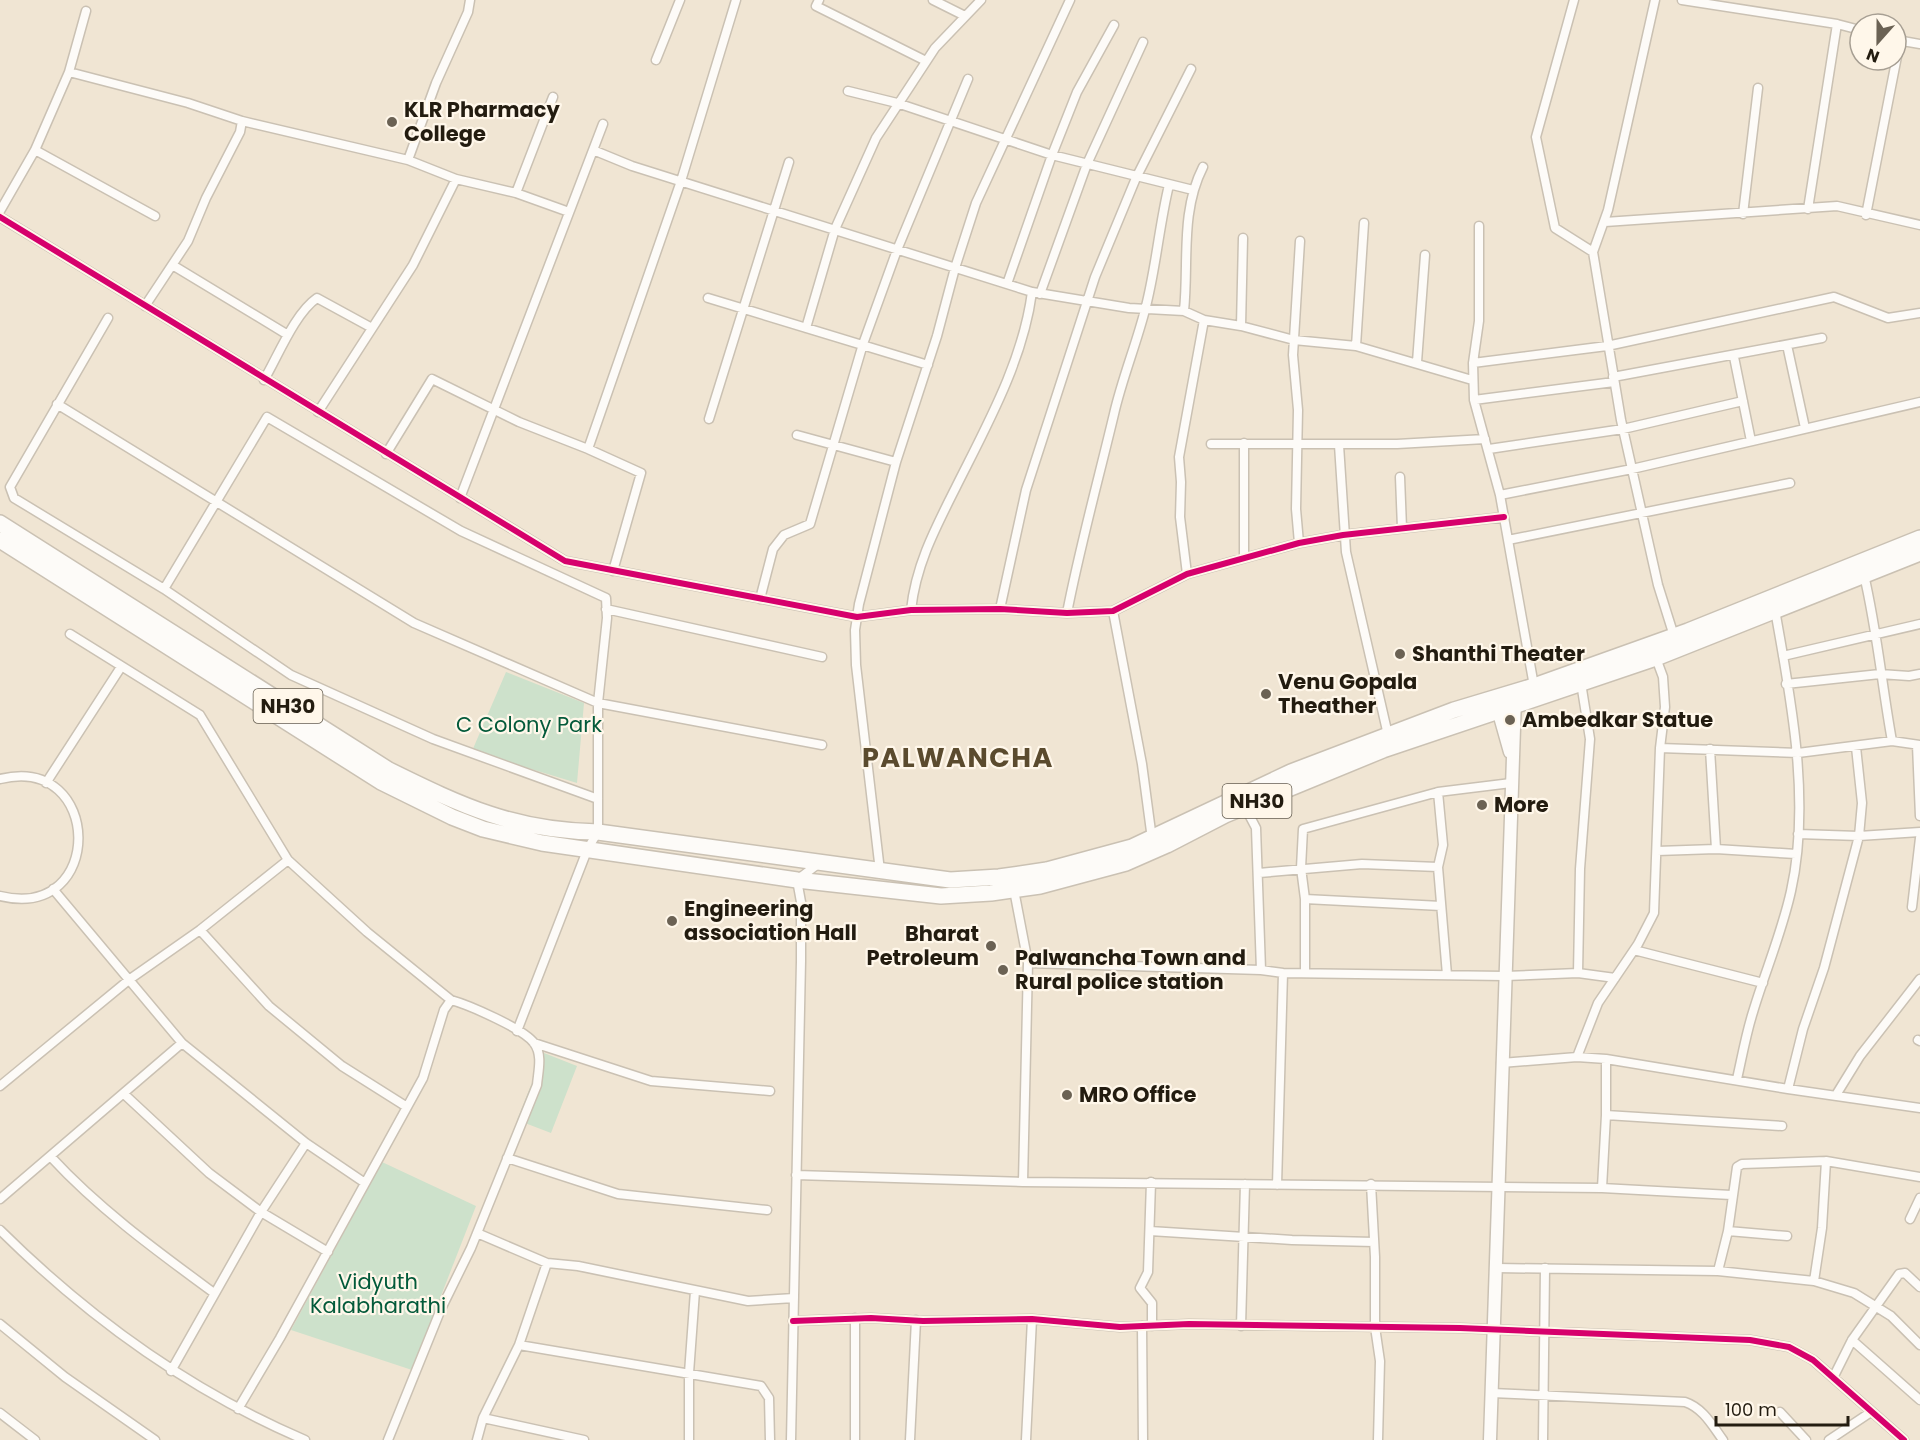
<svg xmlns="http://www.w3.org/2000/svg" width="1920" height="1440" font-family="Poppins,sans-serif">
	<rect width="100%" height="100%" fill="#f0e5d3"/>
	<path fill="#cde1cb" d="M 506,672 L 584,703 L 577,783 L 472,751 Z
		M 544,1053 L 577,1066 L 551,1133 L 517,1120 Z
		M 382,1162 L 476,1206 L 412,1370 L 291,1330 Z"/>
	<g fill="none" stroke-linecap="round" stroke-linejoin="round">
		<defs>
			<path id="street" d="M 819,0 L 816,6 L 926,61
				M 933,0 L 965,16
				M 1574,0 L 1536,137 L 1555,228 L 1593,252
				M 1655,0 L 1608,210 L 1593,252 L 1621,420 L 1658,585 L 1674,636
				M 1682,0 L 1837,24 L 1860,30
				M 1897,40 L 1920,44
				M 656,60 L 680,0
				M 69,72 L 188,103 L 242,121 L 408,160 L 436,83 L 468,12 L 470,0
				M 848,91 L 897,103 L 1052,155 L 1193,190
				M 35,150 L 155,216
				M 593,150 L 632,166 L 1032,292 L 1129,308 L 1184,311 L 1204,320 L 1241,326 L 1294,340 L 1356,346 L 1472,380
				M 408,160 L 456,179 L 516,193 L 569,212
				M 516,193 L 553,97
				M 1808,209 L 1837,24
				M 0,211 L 35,150 L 69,72 L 86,11
				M 1743,214 L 1758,88
				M 1866,215 L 1900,41
				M 0,217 L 565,561 L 857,617 L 911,610 L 1000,609 L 1067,613 L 1113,611 L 1187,574 L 1299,543 L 1343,535 L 1504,517
				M 1605,222 L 1837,206 L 1920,225
				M 1479,226 L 1479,321 L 1473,363 L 1474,400 L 1500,495 L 1534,686
				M 174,266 L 288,335
				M 1007,284 L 1052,155 L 1077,92 L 1114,25
				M 1040,294 L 1087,164 L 1143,42
				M 708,298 L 928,365
				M 145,306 L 188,241 L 206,198 L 240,132 L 242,121
				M 1184,311 C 1189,263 1180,212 1203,167
				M 108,318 L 10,487 L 14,498 L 164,589 L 267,417 L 461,531 L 606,598 L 607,618 L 598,703 L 598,832 L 588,848 L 517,1031
				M 1241,326 L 1243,238
				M 806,328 L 835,229 L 876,138 L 935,48 L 981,0
				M 1787,345 L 1805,428
				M 1356,346 L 1364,223
				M 1734,357 L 1751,441
				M 1417,362 L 1425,255
				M 1473,363 L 1607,346 L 1834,297 L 1888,318 L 1920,313
				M 1613,377 L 1822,338
				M 264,380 C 278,356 295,313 317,298 L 372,328
				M 1474,400 L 1614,382
				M 57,404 L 414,623 L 598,703 L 822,745
				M 318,412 L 413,265 L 456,179
				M 709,419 L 789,162
				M 797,435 L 896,462
				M 1244,443 L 1244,557
				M 1211,444 L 1397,444 L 1485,439
				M 1339,445 L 1346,552 L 1388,735
				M 588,449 L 681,181 L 736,0
				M 1489,449 L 1623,429 L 1743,401
				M 386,454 L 432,379 L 519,422 L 588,449 L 641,473 L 613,571
				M 1400,477 L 1402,528
				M 1500,495 L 1632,469 L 1920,402
				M 460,498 L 603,124
				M 1508,540 L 1790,483
				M 1299,543 L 1296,509 L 1298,410 L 1293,355 L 1300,241
				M 1187,574 L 1180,517 L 1181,482 L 1179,457 L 1204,320
				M 1864,575 C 1877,630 1882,686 1892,741
				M 164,589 L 291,675 L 433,739 L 598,799
				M 760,599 L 773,549 L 784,535 L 810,524 L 863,344 L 897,250 L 968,79
				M 606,609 L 822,657
				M 1000,609 L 1026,490 L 1095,277 L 1136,178 L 1191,69
				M 911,610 C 916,564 936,527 956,487 C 987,425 1023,361 1032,292
				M 1113,611 L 1142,764 L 1152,839
				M 1067,613 C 1080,546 1098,481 1114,414 C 1122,379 1136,345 1145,310 C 1156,269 1159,226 1169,185
				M 70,634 L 200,715 L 288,860 L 367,932 L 451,1000
				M 1783,656 L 1920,624
				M 1786,684 L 1880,674 L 1909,676 L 1920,674
				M 1917,745 L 1920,816
				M 1660,748 L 1798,753 L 1892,741 L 1920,745
				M 1710,749 L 1716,849
				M 0,779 C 103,753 106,922 0,896
				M 46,783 L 121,667
				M 1438,792 L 1443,845 L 1438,867 L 1447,975
				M 1245,807 L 1256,828 L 1261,970
				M 1798,834 L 1859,836 L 1920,832
				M 1657,851 L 1716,849 L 1796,854
				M 880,871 L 856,665 L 855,630 L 859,604 L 896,462 L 937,336 L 955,268 L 976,203 L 1070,0
				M 1259,873 L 1362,864 L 1438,867
				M 1016,888 L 1014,890 L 1028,963 L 1023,1182
				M 53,889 L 182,1043 L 306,1143 L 365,1183
				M 1305,899 L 1441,906
				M 1912,907 L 1920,838
				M 200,930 L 269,1006 L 342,1066 L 407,1107
				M 1634,950 L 1763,983
				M 1028,963 L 1261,970 L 1283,973 L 1505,976 L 1578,973 L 1615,978
				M 1305,973 L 1305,899 L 1301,868 L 1303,829 L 1438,792 L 1511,783
				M 1578,973 L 1580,869 L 1590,739 L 1581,683
				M 1918,1040 L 1920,1041
				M 534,1043 L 651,1081 L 770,1091
				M 1577,1057 L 1598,1003 L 1638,944 L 1654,913 L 1660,748 L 1665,707 L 1663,677 L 1656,658
				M 1501,1063 L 1577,1057 L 1606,1059 L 1788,1089 L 1920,1108
				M 1737,1079 C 1742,1057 1746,1034 1753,1012 C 1765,972 1782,932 1791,891 C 1811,802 1791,699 1775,610
				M 0,1086 L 130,979 L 200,930 L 288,860
				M 1788,1089 L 1803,1029 L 1824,968 L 1859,836 L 1862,803 L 1856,747
				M 124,1094 L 209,1173 L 261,1212 L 328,1252
				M 1836,1095 L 1860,1056 L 1920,979
				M 1606,1115 L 1782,1126
				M 51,1157 C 99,1209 157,1251 214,1293
				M 507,1158 L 618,1194 L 767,1210
				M 796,1175 L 1023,1182 L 1602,1188 L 1731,1195
				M 1151,1182 L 1148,1272 L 1140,1288 L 1152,1303 L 1152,1326
				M 1371,1184 L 1375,1257 L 1375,1327 L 1380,1361 L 1378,1440
				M 1277,1185 L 1283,973
				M 1602,1188 L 1606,1115 L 1606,1059
				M 0,1199 L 182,1043
				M 1910,1219 L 1920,1198
				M 0,1230 C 89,1318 190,1391 305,1440
				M 1150,1231 L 1292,1240 L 1374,1242
				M 1728,1231 L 1787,1236
				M 477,1233 L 547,1263 L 578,1266 L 748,1301 L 794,1298
				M 1497,1268 L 1718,1271 L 1814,1281 L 1854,1293 L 1891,1316 L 1920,1345
				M 1718,1271 L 1728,1231 L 1737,1167 L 1742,1164 L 1826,1161 L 1920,1177
				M 1814,1281 L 1822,1228 L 1826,1161
				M 793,1321 L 871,1318 L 923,1321 L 1032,1319 L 1120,1327 L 1189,1324 L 1460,1328 L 1750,1340 L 1789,1347 L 1813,1360 L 1904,1440
				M 0,1324 L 65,1377 L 155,1440
				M 1142,1326 L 1143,1440
				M 1241,1326 L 1245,1184
				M 1852,1340 L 1920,1400
				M 519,1345 L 761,1386 L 769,1398 L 770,1440
				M 171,1371 L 261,1212 L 306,1143
				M 1834,1376 L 1852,1340 L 1899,1274 L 1905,1273 L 1920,1287
				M 1492,1393 L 1685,1402 C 1703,1408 1712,1425 1723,1440
				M 238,1409 L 280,1338 L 423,1078 L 444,1010 L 451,1000 C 469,1005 524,1029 534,1043 C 543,1055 538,1072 537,1085 L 471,1248 L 441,1309 L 388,1440
				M 1780,1412 L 1806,1440
				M 0,1413 L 35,1440
				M 483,1418 L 584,1440
				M 477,1440 L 483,1418 L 519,1345 L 547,1263
				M 689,1440 L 689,1373 L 695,1291
				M 791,1440 L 801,961 L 801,902 L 797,880 L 818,864
				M 855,1440 L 855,1318
				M 910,1440 L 916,1320
				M 1026,1440 L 1032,1319
				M 1543,1440 L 1545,1268
				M 1829,1440 L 1871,1412"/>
			<path id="secondary" d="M 1489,708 L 1499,713 L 1510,752
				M 1490,1440 L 1515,698"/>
			<path id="highway" d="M 0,523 L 389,770 C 462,806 515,831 598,832 L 950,880 L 999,877 L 1047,870 L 1132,847 L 1291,772 L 1454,710 L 1534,686 L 1688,631 L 1920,538
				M 0,540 L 381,782 L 452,817 L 483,829 L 542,843 L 797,880 L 941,896 L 991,893 L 1040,886 L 1126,863 L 1167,845 L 1225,815 L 1383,750 L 1656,658 L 1920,553"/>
		</defs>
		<use href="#street" stroke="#cac1b3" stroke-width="11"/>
		<use href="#secondary" stroke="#cac1b3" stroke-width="15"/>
		<use href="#highway" stroke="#cac1b3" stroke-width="18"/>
		<use href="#street" stroke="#fdfbf8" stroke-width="8"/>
		<use href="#secondary" stroke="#fdfbf8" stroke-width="12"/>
		<use href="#highway" stroke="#fdfbf8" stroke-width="15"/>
		<defs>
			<path id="cycleway" d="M 0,217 L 565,561 L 857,617 L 911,610 L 1000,609 L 1067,613 L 1113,611 L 1187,574 L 1299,543 L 1343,535 L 1504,517
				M 793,1321 L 871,1318 L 923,1321 L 1032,1319 L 1120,1327 L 1189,1324 L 1460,1328 L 1750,1340 L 1789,1347 L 1813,1360 L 1904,1440"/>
		</defs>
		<use href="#cycleway" stroke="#fff7ea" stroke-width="10"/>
		<use href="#cycleway" stroke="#d6006c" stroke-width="6"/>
	</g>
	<g fill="#6b6254" stroke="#fff7ea" stroke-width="2">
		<circle cx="392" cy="122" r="6"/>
		<circle cx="1400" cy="654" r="6"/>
		<circle cx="1266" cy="694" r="6"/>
		<circle cx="1510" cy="720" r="6"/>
		<circle cx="1482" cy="805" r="6"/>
		<circle cx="672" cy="921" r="6"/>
		<circle cx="991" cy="946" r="6"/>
		<circle cx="1003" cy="970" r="6"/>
		<circle cx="1067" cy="1095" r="6"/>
	</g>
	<g text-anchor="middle" stroke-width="4.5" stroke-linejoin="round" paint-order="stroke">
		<g fill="#fff7ea" stroke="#655e51" stroke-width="1.5">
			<rect x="253.5" y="689" width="69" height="34" rx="4.5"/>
			<rect x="1222.5" y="784" width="69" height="34" rx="4.5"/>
		</g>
		<g font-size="20" font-weight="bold" fill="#231c10">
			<text x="288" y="713">NH30</text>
			<text x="1257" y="808">NH30</text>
		</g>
		<g font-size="21" font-weight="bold" fill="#231c10" stroke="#fff7ea" text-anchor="start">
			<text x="404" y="117">KLR Pharmacy<tspan x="404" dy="24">College</tspan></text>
			<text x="1412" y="661">Shanthi Theater</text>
			<text x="1278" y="689">Venu Gopala<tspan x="1278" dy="24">Theather</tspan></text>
			<text x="1522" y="727">Ambedkar Statue</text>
			<text x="1494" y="812">More</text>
			<text x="684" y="916">Engineering<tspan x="684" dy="24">association Hall</tspan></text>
			<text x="979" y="941" text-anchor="end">Bharat<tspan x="979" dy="24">Petroleum</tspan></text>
			<text x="1015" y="965">Palwancha Town and<tspan x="1015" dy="24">Rural police station</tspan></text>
			<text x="1079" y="1102">MRO Office</text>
		</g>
		<g font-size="21" fill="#035a3a" stroke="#fff7ea">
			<text x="529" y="732">C Colony Park</text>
			<text x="378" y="1289">Vidyuth<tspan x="378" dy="24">Kalabharathi</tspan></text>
		</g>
		<g font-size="27" font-weight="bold" letter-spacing="1.5" fill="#5b4b2e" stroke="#fff7ea">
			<text x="958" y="767">PALWANCHA</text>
		</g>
	</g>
	<g transform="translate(1878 42) rotate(201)"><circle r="28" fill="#fff7ea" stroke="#a79f93" stroke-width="1.5"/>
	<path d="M0-4.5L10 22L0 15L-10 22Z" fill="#6b6254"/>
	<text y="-9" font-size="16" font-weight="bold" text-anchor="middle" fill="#231c10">N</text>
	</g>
	<path d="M1716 1416v9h132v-9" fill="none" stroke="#231c10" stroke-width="3"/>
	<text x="1725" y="1416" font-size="18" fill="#231c10" stroke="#fff7ea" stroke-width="4.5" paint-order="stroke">100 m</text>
</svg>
